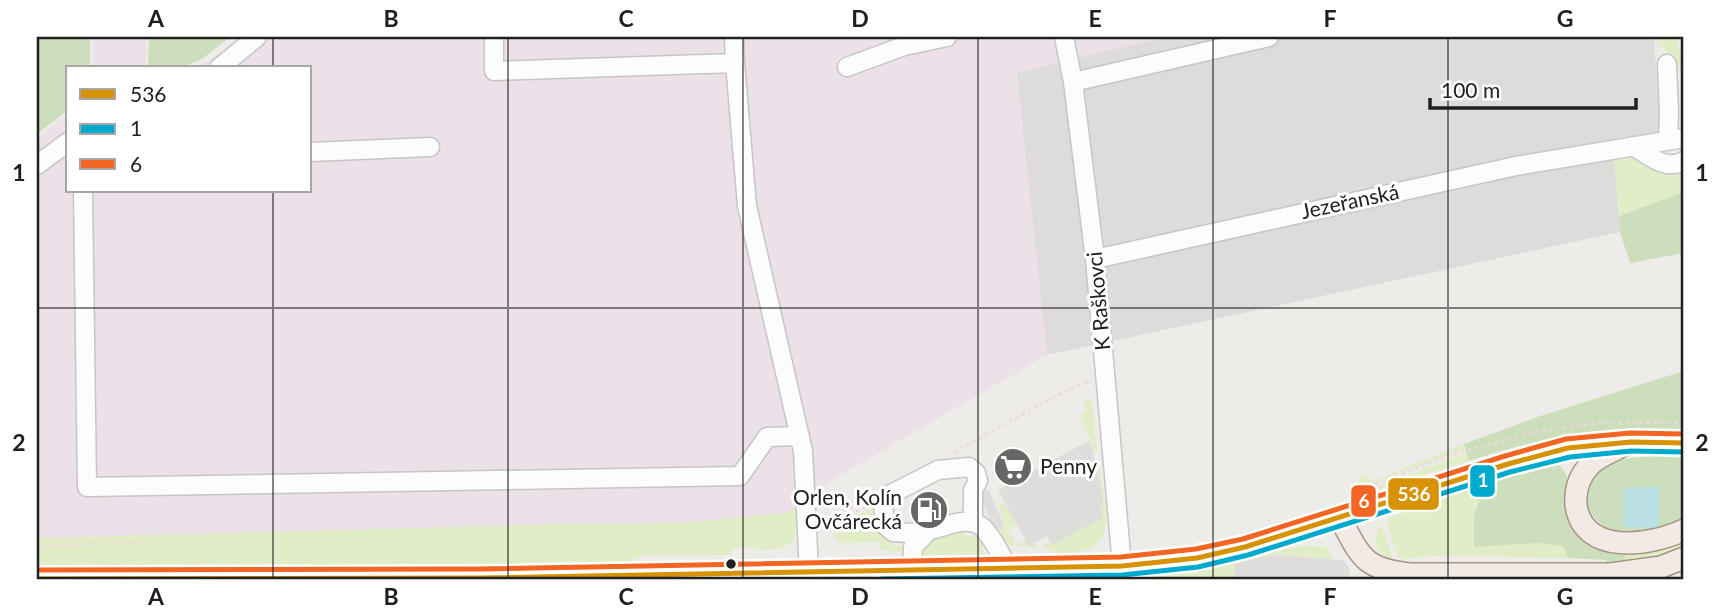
<svg xmlns="http://www.w3.org/2000/svg" width="1721" height="616" font-family="Lato,sans-serif">
	<rect width="100%" height="100%" fill="#eeece9"/>
	<path fill="#dddcda" d="M 1165,37 L 1654,37 L 1660,132 L 1613,139 L 1620,232 L 1047,355 L 1016,72 Z"/>
	<path fill="#ece0e9" d="M 93,37 L 146,37 L 146,68 L 94,68 Z
		M 240,37 L 1165,37 L 1017,73 L 1047,355 L 794,502 L 794,508 L 790,512 L 684,523 L 562,524 L 37,538 L 37,138 L 68,114 L 68,191 L 310,191 L 310,68 L 191,68 L 207,62 Z"/>
	<path fill="#e0edc6" d="M 1654,37 L 1676,37 L 1684,66 L 1684,73 Z
		M 1627,152 C 1645,161 1664,176 1684,171 L 1684,192 L 1619,216 L 1614,153 Z
		M 1089,399 L 1092,400 L 1097,450 L 1092,453 L 1090,443 L 1092,441 L 1079,416 L 1086,412 L 1083,404 Z
		M 1464,444 L 1465,449 L 1360,488 C 1357,482 1360,476 1366,473 L 1371,482 Z
		M 1467,453 L 1469,461 L 1380,489 L 1369,492 L 1365,491 Z
		M 1100,468 C 1103,498 1120,547 1077,552 C 1065,553 1056,554 1045,548 L 1043,545 L 1051,543 L 1052,545 L 1103,505 C 1102,493 1097,481 1097,470 Z
		M 1471,484 L 1479,500 L 1474,517 L 1474,547 L 1538,543 L 1563,546 L 1568,558 L 1433,556 L 1400,559 L 1393,544 L 1387,519 L 1443,494 Z
		M 794,502 C 803,513 797,530 792,543 L 790,543 L 782,549 L 755,550 L 754,547 L 732,548 L 731,554 L 725,555 L 649,555 L 625,562 L 574,563 L 521,568 L 168,570 L 37,566 L 37,538 L 562,524 L 684,523 L 790,512 L 794,508 Z
		M 1004,502 L 1017,525 L 1008,529 L 1016,544 L 1026,540 L 1029,543 L 1034,543 L 1037,547 L 1009,545 L 1000,535 L 997,537 L 995,531 L 1005,527 L 1008,535 L 1009,535 L 998,505 Z
		M 876,506 L 877,514 L 867,515 L 867,518 L 863,519 L 865,529 L 868,529 L 868,532 L 880,531 L 886,536 L 892,537 L 893,546 L 906,546 L 904,551 L 891,552 L 879,549 L 879,542 L 841,543 C 835,540 832,533 835,527 Z
		M 1382,524 L 1394,564 C 1378,554 1368,540 1382,524 Z
		M 960,533 L 968,537 L 976,535 L 985,546 L 982,548 L 985,554 L 982,555 L 925,556 L 921,553 C 924,543 931,540 940,537 L 940,534 Z
		M 1684,538 L 1684,551 L 1628,564 L 1622,551 Z
		M 1300,546 L 1327,547 L 1332,553 L 1332,559 L 1272,555 L 1235,564 L 1235,579 L 1109,579 L 1187,572 Z"/>
	<path fill="#ccdebc" d="M 37,37 L 90,37 L 90,68 L 68,68 L 68,110 L 37,134 Z
		M 149,37 L 230,37 L 202,59 L 179,68 L 148,68 Z
		M 1684,192 L 1684,253 L 1630,263 L 1620,232 L 1619,216 Z
		M 1684,371 L 1684,434 C 1632,430 1578,433 1527,444 C 1507,449 1488,455 1469,461 L 1464,444 L 1540,416 Z
		M 1656,456 L 1684,458 L 1684,522 C 1671,525 1649,534 1636,535 C 1598,537 1565,496 1604,469 C 1608,466 1613,462 1617,461 C 1629,457 1644,457 1656,456 Z
		M 1554,461 C 1573,472 1569,495 1570,514 L 1622,551 L 1628,564 L 1610,566 L 1606,560 L 1568,558 L 1563,546 L 1538,543 L 1474,547 L 1474,517 L 1479,500 L 1471,484 Z"/>
	<path fill="#dedddc" d="M 1090,440 L 1102,494 L 1103,505 L 1099,508 L 1104,517 L 1052,545 L 1047,536 L 1034,543 L 1033,546 L 1029,546 L 998,490 Z
		M 988,489 L 1005,527 L 995,531 L 979,494 Z
		M 1272,555 L 1343,560 L 1349,568 L 1349,579 L 1235,579 L 1235,564 Z"/>
	<path fill="#bae0e3" d="M 1659,487 L 1659,528 L 1623,527 L 1623,488 Z"/>
	<g fill="none" stroke-linecap="round" stroke-linejoin="round">
		<defs>
			<path id="minor" d="M 494,37 L 494,71 L 735,63
				M 734,37 L 735,63 L 747,206 L 803,451 L 809,572
				M 1064,37 L 1073,82 L 1095,259 L 1122,566
				M 1667,64 L 1669,112 L 1668,141
				M 847,67 L 904,46 L 947,37
				M 219,68 L 257,37
				M 1073,82 L 1269,37
				M 1633,146 C 1650,156 1665,171 1684,161
				M 310,152 L 430,147
				M 37,165 L 68,142
				M 83,191 L 87,487 L 740,476 L 767,437 L 800,436
				M 1095,259 L 1516,166 L 1684,138
				M 973,522 L 973,490 L 978,481 L 976,473 L 969,467 L 938,470 L 889,495 L 883,503 L 885,525 L 893,532 C 904,533 916,533 927,531 C 942,528 967,515 981,526 C 992,536 1001,555 1008,568
				M 912,570 L 913,547 L 928,531"/>
			<path id="major" d="M 1622,446 C 1612,452 1599,456 1590,465 C 1579,476 1575,490 1576,505 C 1583,556 1650,546 1684,530
				M 1340,518 C 1361,557 1363,569 1410,574 L 1611,574 L 1661,567 L 1684,558
				M 37,579 L 480,578 L 1122,566 L 1197,558 L 1245,547 L 1508,464 L 1568,448 L 1631,442 L 1684,443"/>
		</defs>
		<use href="#minor" stroke="#c7c6c5" stroke-width="21"/>
		<use href="#major" stroke="#a59684" stroke-width="24"/>
		<path stroke="#ecd9da" stroke-width="2.5" stroke-dasharray="3.5 3.5" stroke-linecap="butt" d="M 1655,37 L 1660,50
			M 954,452 L 1054,397 L 1091,380
			M 1356,492 L 1449,456 L 1530,433 L 1603,422 L 1684,423
			M 830,522 L 869,506
			M 826,523 L 834,516 L 869,499
			M 37,546 L 140,542 L 154,556 L 154,562"/>
		<use href="#minor" stroke="#fcfcfc" stroke-width="18"/>
		<use href="#major" stroke="#f1eae5" stroke-width="21"/>
		<defs>
			<path id="bus-1" d="M 37,579 L 480,578 L 1122,566 L 1197,558 L 1245,547 L 1508,464 L 1568,448 L 1631,442 L 1684,443"/>
			<path id="bus-2" d="M 881,579 L 1122,575 L 1198,567 L 1248,555 L 1510,472 L 1570,457 L 1631,451 L 1684,452"/>
			<path id="bus-3" d="M 37,570 L 480,569 L 1121,557 L 1196,549 L 1243,539 L 1505,456 L 1566,439 L 1630,433 L 1684,434"/>
		</defs>
		<use href="#bus-1" stroke="#fff" stroke-width="10"/>
		<use href="#bus-2" stroke="#fff" stroke-width="10"/>
		<use href="#bus-3" stroke="#fff" stroke-width="10"/>
		<use href="#bus-1" stroke="#d79205" stroke-width="5"/>
		<use href="#bus-2" stroke="#00a9ce" stroke-width="5"/>
		<use href="#bus-3" stroke="#f26522" stroke-width="5"/>
	</g>
	<path fill="none" stroke="#202020" stroke-width="2" stroke-opacity="0.55" d="M 273,37 L 273,68M 508,37 L 508,579M 743,37 L 743,579M 978,37 L 978,579M 1213,37 L 1213,579M 1448,37 L 1448,579M 273,191 L 273,579M 37,308 L 1684,308"/>
	<defs>
		<symbol id="supermarket-disc" viewBox="-11 -11 22 22"><circle r="9.5" fill="#686766" stroke="#fff"/><path d="M-6-5.5h2.5l.6 2H6L4.5 2H-2.5L-4.4-4H-6ZM-1.5 3.2a1.3 1.3 0 1 0 .1 0ZM3 3.2a1.3 1.3 0 1 0 .1 0Z" fill="#fff"/></symbol>
		<symbol id="fuel-disc" viewBox="-11 -11 22 22"><circle r="9.5" fill="#686766" stroke="#fff"/><path d="M-5.5-6h7V0h2V4h1.3V-2.5L3-4.5l.8-.8L6-3V5H2.5V1h-1V6h-7ZM-4.2-4.7v3.2H.2V-4.7Z" fill="#fff"/></symbol>
	</defs>
	<g fill-rule="evenodd">
		<use href="#supermarket-disc" x="991" y="445" width="44" height="44"/>
		<use href="#fuel-disc" x="907" y="488" width="44" height="44"/>
	</g>
	<circle fill="#202020" stroke="#fff" stroke-width="2.5" cx="731" cy="564" r="6"/>
	<g text-anchor="middle" stroke-width="6" stroke-linejoin="round" paint-order="stroke">
		<g font-size="21" fill="#202020" stroke="#fff">
			<text transform="translate(1350 202) rotate(-12)" y="7">Jezeřanská</text>
			<text transform="translate(1099 301) rotate(-95)" y="7">K Raškovci</text>
		</g>
		<g font-size="21" fill="#202020" stroke="#fff" text-anchor="start">
			<text x="1040" y="474">Penny</text>
			<text x="902" y="505" text-anchor="end">Orlen, Kolín<tspan x="902" dy="24">Ovčárecká</tspan></text>
		</g>
	</g>
	<g stroke="#fff" stroke-width="2.5">
		<rect x="1469" y="464" width="27" height="34" rx="7" fill="#00a9ce"/>
		<rect x="1387" y="477" width="53" height="34" rx="7" fill="#d79205"/>
		<rect x="1350" y="484" width="27" height="34" rx="7" fill="#f26522"/>
	</g>
	<g font-size="19" text-anchor="middle" font-weight="bold" fill="#fff">
		<text x="1483" y="487">1</text>
		<text x="1414" y="501">536</text>
		<text x="1364" y="508">6</text>
	</g>
	<rect width="1721" height="616" fill="none" stroke="#ffffff" stroke-width="77"/>
	<rect x="66" y="66" width="245" height="126" fill="#ffffff" stroke="#a6a6a6" stroke-width="2"/>
	<rect x="80" y="89" width="35" height="10" fill="#d79205" stroke="#a6a6a6" stroke-width="2"/>
	<text x="130" y="102" font-size="21" fill="#202020">536</text>
	<rect x="80" y="124" width="35" height="10" fill="#00a9ce" stroke="#a6a6a6" stroke-width="2"/>
	<text x="130" y="136" font-size="21" fill="#202020">1</text>
	<rect x="80" y="159" width="35" height="10" fill="#f26522" stroke="#a6a6a6" stroke-width="2"/>
	<text x="130" y="172" font-size="21" fill="#202020">6</text>
	<path d="M1430 98v10h206v-10" fill="none" stroke="#202020" stroke-width="3.5"/>
	<text x="1441" y="98" font-size="21" fill="#202020" stroke="#ffffff" stroke-width="5" paint-order="stroke">100 m</text>
	<rect x="38" y="38" width="1644" height="540" fill="none" stroke="#202020" stroke-width="2.5"/>
	<g font-size="23" text-anchor="middle" font-weight="bold" fill="#202020">
		<text x="156" y="27">A</text>
		<text x="391" y="27">B</text>
		<text x="626" y="27">C</text>
		<text x="860" y="27">D</text>
		<text x="1095" y="27">E</text>
		<text x="1330" y="27">F</text>
		<text x="1565" y="27">G</text>
		<text x="19" y="181">1</text>
		<text x="1702" y="181">1</text>
		<text x="19" y="451">2</text>
		<text x="1702" y="451">2</text>
		<text x="156" y="605">A</text>
		<text x="391" y="605">B</text>
		<text x="626" y="605">C</text>
		<text x="860" y="605">D</text>
		<text x="1095" y="605">E</text>
		<text x="1330" y="605">F</text>
		<text x="1565" y="605">G</text>
	</g>
</svg>
